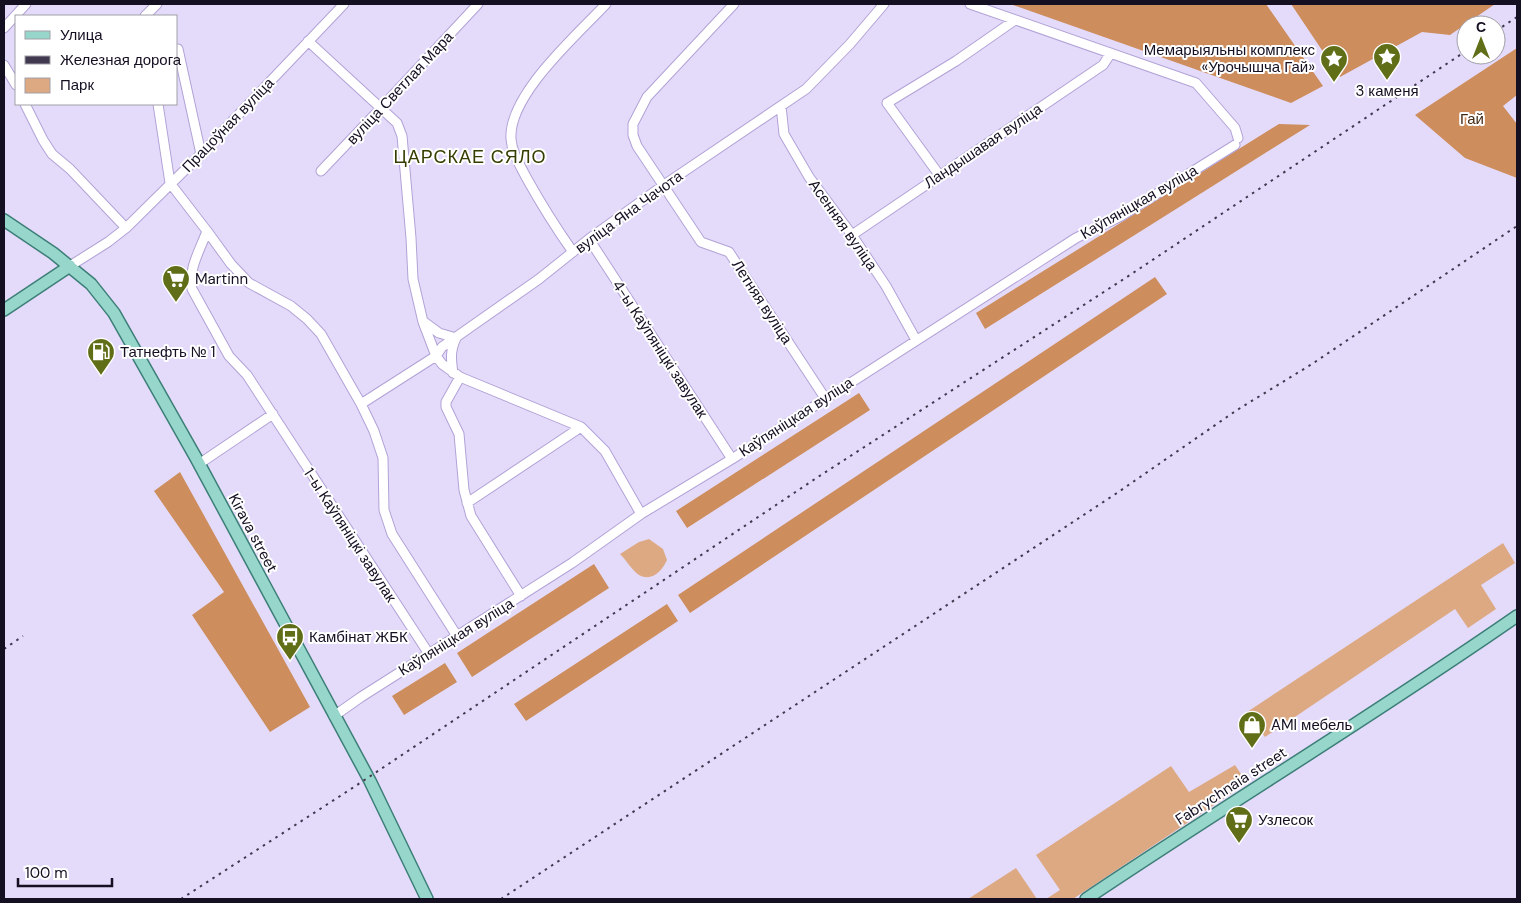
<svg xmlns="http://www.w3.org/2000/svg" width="1521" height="903" font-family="'DM Sans',sans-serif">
	<rect width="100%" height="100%" fill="#e4dbfb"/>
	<path fill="#dda982" d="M 649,539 L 663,549 L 667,560 C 662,571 652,582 639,575 C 632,570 626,560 620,554 L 639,542 Z
		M 1503,543 L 1515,563 L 1481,585 L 1496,609 L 1468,628 L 1455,609 L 1265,737 L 1247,712 Z
		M 1235,765 L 1247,783 L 1073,899 L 1046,899 L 1060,890 L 1036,855 L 1171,766 L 1189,792 Z
		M 1016,868 L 1037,899 L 968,899 Z"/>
	<path fill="#cd8d5c" d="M 1010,4 L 1266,4 L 1323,86 L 1291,103 Z
		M 1291,4 L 1495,4 L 1450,35 L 1422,32 L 1340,77 Z
		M 1517,48 L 1517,95 L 1503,106 L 1517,124 L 1517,178 L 1465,158 L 1415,115 Z
		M 1279,124 L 1310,125 L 985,329 L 976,313 Z
		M 1155,277 L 1167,294 L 690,613 L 678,595 Z
		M 859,393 L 870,410 L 687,528 L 676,511 Z
		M 180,472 L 310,707 L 270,732 L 192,615 L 224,592 L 154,491 Z
		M 594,564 L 609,588 L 472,677 L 457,653 Z
		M 667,604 L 678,621 L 526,721 L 514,704 Z
		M 445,663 L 457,682 L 404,715 L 392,696 Z"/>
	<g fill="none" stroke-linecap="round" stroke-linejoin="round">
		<defs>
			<path id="minor" d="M 734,4 L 647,97 L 633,124 L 633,135 L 637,146 L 701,242 L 729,252 L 825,398
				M 970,4 L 1196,83 L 1235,128 L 1238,138
				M 145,16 L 157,4
				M 4,28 L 26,4
				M 308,41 L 397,123 L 402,136 L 411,238 L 413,279 L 423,322 L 436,356 L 442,364 L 460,377 L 581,427 L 605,451 L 641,514
				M 178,49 L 201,154
				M 4,65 L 16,85
				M 25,104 L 43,140 L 52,154 L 70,169 L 126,228
				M 158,104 L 170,183 L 207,231 L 231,264 L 249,283 L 291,306 L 307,319 L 321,334 L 361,404 L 374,431 L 383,458 L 384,510 L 392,534 L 457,636
				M 781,106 L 784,134 L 809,177 L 852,235 L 886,286 L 916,340
				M 321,171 L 380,109 L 478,4
				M 940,176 L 887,103 L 956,61 L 1015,20
				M 207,231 C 200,250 188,269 192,289 L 229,356 L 247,375 L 429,654
				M 852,235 L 1103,65 L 1111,53
				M 589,239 L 732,459
				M 573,252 C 556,228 541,204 526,177 C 520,165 512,153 511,139 C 508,95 577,35 606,4
				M 70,266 L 108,242 L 126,228 L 201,154 L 344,4
				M 424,322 L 439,333 L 456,338 C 450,351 451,359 453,373
				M 460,377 L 446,402 L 446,407 L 459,434 L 464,490 L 471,516 L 521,596
				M 361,404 L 436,356 L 442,347 L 539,279 L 589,239 L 664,185 L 806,89 L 850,44 L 884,4
				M 199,464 L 273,414
				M 467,503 L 581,427
				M 334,716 L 361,697 L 572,563 L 641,514 L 732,459 L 1076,238 L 1121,216 L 1235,145"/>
			<path id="major" d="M 4,220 L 53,253 L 91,284 L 114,313 L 196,458 L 370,781 L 427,899
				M 4,310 L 70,266
				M 1086,899 C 1229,803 1376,714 1517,616"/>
		</defs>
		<use href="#minor" stroke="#b2a2d6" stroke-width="11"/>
		<use href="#major" stroke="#3d7f78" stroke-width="14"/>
		<use href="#minor" stroke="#fff" stroke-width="9"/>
		<use href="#major" stroke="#97d6ca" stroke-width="11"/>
		<path stroke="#40394f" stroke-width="2" stroke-dasharray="2.5 5" stroke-linecap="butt" d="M 1496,31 L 1517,17
			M 4,649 L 23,636
			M 181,899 L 354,787 L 818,477 L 1130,275 L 1466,51
			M 501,899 L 1117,493 L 1237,410 L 1312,364 L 1517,226"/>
	</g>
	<defs>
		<symbol id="sight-pin" viewBox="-11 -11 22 30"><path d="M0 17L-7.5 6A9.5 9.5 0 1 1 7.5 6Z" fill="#616e18" stroke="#fff"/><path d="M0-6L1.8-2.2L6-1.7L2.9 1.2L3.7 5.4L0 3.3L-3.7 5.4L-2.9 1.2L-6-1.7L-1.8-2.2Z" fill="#fff"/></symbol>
		<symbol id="supermarket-pin" viewBox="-11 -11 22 30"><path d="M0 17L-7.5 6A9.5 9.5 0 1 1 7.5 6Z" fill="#616e18" stroke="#fff"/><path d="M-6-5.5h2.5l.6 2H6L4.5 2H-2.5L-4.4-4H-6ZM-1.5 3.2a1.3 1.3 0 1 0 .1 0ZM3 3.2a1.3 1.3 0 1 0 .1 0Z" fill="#fff"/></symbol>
		<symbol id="fuel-pin" viewBox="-11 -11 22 30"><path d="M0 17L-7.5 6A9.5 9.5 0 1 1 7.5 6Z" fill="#616e18" stroke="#fff"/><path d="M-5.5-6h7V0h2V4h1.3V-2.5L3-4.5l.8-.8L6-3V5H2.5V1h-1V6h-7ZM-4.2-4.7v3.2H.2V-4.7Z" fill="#fff"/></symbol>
		<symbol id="bus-pin" viewBox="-11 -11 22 30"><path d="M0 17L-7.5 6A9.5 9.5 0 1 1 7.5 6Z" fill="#616e18" stroke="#fff"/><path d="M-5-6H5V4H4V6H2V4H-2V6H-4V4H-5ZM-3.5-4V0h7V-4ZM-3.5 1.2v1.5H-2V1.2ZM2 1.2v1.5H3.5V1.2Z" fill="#fff"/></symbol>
		<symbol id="shop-pin" viewBox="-11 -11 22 30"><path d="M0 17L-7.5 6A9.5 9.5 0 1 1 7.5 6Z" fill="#616e18" stroke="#fff"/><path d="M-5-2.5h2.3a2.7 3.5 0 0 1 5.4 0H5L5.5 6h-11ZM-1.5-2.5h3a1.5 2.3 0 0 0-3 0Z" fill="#fff"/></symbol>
	</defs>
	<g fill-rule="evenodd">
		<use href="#sight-pin" x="1371" y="41" width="32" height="43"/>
		<use href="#sight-pin" x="1318" y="43" width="32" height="43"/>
		<use href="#supermarket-pin" x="160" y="263" width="32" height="43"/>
		<use href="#fuel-pin" x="85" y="336" width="32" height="43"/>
		<use href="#bus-pin" x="274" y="621" width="32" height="43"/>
		<use href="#shop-pin" x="1236" y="709" width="32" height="43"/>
		<use href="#supermarket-pin" x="1223" y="804" width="32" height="43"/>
	</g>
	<g text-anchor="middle" stroke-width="4" stroke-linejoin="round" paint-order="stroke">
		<g font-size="15" fill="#150f22" stroke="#fff" text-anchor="start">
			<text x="1315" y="55" text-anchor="end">Мемарыяльны комплекс<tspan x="1315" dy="17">«Урочышча Гай»</tspan></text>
			<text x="1387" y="96" text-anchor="middle">3 каменя</text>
			<text x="195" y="284">Martinn</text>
			<text x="120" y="357">Татнефть № 1</text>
			<text x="309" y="642">Камбінат ЖБК</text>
			<text x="1271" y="730">AMI мебель</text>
			<text x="1258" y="825">Узлесок</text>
		</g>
		<g font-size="15" fill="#150f22" stroke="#fff">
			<text transform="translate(400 88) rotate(-47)" y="5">вуліца Светлая Мара</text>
			<text transform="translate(228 125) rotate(-46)" y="5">Працоўная вуліца</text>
			<text transform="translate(983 146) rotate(-34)" y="5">Ландышавая вуліца</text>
			<text transform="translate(1139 202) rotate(-30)" y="5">Каўпяніцкая вуліца</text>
			<text transform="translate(629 212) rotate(-36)" y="5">вуліца Яна Чачота</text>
			<text transform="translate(843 225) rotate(55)" y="5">Асенняя вуліца</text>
			<text transform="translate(762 302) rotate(57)" y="5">Летняя вуліца</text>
			<text transform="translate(660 349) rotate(57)" y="5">4-ы Каўпяніцкі завулак</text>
			<text transform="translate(796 417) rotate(-33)" y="5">Каўпяніцкая вуліца</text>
			<text transform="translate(253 533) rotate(62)" y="5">Kirava street</text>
			<text transform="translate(350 535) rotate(57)" y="5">1-ы Каўпяніцкі завулак</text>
			<text transform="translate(456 637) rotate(-32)" y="5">Каўпяніцкая вуліца</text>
			<text transform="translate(1231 786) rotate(-33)" y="5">Fabrychnaia street</text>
		</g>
		<g font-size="15" fill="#442913" stroke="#fff">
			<text x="1472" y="124">Гай</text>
		</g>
		<g font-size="18" letter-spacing="1" fill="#363f01" stroke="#fff">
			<text x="470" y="163">ЦАРСКАЕ СЯЛО</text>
		</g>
	</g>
	<rect width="1521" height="903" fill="none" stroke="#150f22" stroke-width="10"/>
	<rect x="15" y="15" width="162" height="90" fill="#ffffff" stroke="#a19fa7"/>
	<rect x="25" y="31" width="25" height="8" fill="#97d6ca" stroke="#a19fa7"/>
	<text x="60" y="40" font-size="15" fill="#150f22">Улица</text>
	<rect x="25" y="56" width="25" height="8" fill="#40394f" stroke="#a19fa7"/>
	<text x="60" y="65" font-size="15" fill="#150f22">Железная дорога</text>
	<rect x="25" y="78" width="25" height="15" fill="#dda982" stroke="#a19fa7"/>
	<text x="60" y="90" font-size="15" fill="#150f22">Парк</text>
	<g transform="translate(1481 40)"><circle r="24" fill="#ffffff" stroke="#a19fa7"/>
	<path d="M0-4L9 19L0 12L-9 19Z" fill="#616e18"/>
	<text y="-8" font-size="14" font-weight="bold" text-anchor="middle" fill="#150f22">С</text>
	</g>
	<path d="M18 878v8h94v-8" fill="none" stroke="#150f22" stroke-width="2.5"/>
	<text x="25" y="878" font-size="15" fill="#150f22" stroke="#ffffff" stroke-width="4" paint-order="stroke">100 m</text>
</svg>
